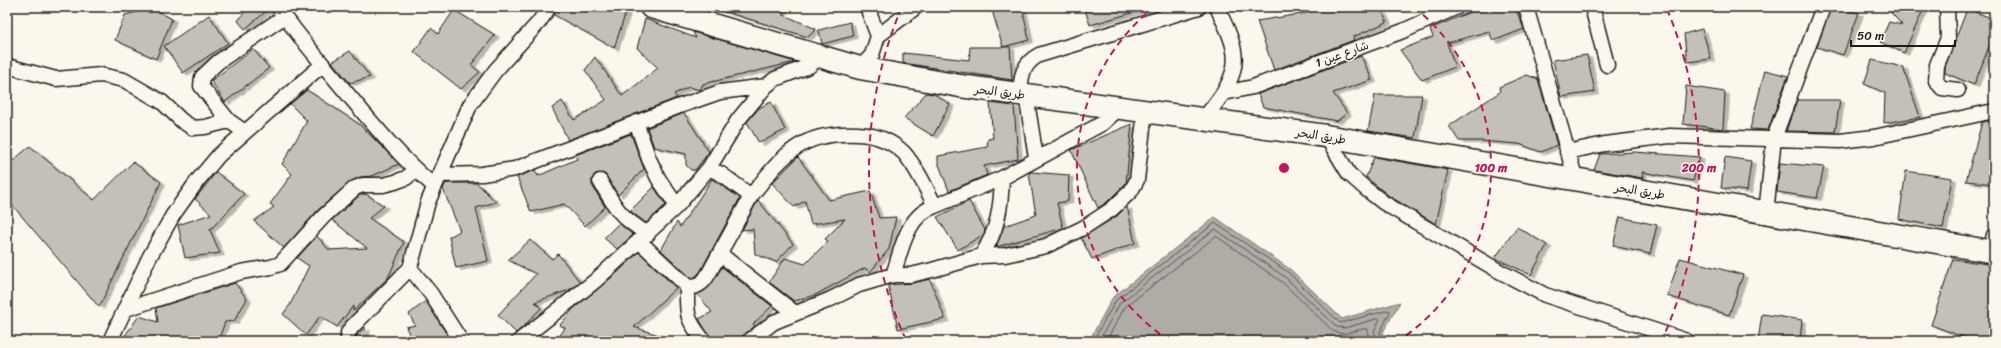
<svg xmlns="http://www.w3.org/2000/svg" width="2001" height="348" font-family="Sriracha,'Playpen Sans Arabic',sans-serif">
	<defs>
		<filter id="shadow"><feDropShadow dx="4.5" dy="2.5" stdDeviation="0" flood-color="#0004"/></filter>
	</defs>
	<rect width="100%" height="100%" fill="#fbf7ec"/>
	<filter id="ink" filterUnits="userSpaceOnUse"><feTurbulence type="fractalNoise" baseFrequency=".025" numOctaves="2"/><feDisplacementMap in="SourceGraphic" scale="8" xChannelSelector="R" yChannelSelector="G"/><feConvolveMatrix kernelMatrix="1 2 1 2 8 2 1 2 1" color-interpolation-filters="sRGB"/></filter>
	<g filter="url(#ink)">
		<path fill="#afaca5" stroke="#74726e" d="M 1215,217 L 1291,270 L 1342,319 L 1400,302 L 1383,332 L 1388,341 L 1089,341 L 1113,297 Z"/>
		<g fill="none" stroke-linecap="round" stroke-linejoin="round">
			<path stroke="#575653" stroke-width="1" d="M 1093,341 L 1116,300 L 1215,223 L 1289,273 L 1340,323 L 1389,310 L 1390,312 L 1380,332 L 1383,341
				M 1099,341 L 1120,303 L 1215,229 L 1285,277 L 1337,327 L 1345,328 L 1379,318 L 1379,321 L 1374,332 L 1378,341
				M 1106,341 L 1125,307 L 1216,236 L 1282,282 L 1333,331 L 1343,334 L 1367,328 L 1371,341"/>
		</g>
		<path fill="#c3c0b8" stroke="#1c1c1c" filter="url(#shadow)" d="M 248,7 L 270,8 L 245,29 L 238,21 Z
			M 557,7 L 613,7 L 626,12 L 614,48 L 554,15 Z
			M 719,7 L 784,7 L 782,14 L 816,29 L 808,37 L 719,10 Z
			M 991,7 L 1022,7 L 1029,40 L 1003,47 Z
			M 1084,7 L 1141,7 L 1142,10 L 1090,25 Z
			M 1305,7 L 1380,7 L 1387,22 L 1353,37 L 1354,40 L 1274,70 L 1257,21 L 1307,13 Z
			M 1488,7 L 1515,7 L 1524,29 L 1493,41 L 1489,31 L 1447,43 L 1455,67 L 1422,80 L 1400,50 L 1433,37 L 1430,29 L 1475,10 L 1475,12 Z
			M 1831,7 L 1859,13 L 1843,55 L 1817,47 Z
			M 1886,7 L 1917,7 L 1923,10 L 1904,53 L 1880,42 L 1889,22 L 1902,25 Z
			M 152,8 L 172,19 L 156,59 L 115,40 L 125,15 Z
			M 1967,9 L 1994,19 L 1994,34 L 1974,85 L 1945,73 L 1945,67 Z
			M 454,10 L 495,35 L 471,65 L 480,72 L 461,89 L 414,52 L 431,28 L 438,34 Z
			M 209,15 L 228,43 L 183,73 L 164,46 Z
			M 645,19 L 696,38 L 693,32 L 795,62 L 703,84 L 700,90 L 689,87 L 674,94 L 677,98 L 568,140 L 552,108 L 562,101 L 574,120 L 606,100 L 585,70 L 595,57 L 622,96 L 658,68 L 637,48 Z
			M 850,22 L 853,36 L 822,44 L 819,30 Z
			M 1702,29 L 1711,59 L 1687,62 L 1684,34 Z
			M 970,47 L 1010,47 L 1012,80 L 903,63 L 903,53 L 969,60 Z
			M 253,49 L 269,68 L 225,102 L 211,81 Z
			M 350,51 L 370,77 L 350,83 L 332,62 Z
			M 1587,55 L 1595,92 L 1561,97 L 1553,60 Z
			M 1361,56 L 1372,80 L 1333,93 L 1347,113 L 1337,121 L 1263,107 L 1258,94 Z
			M 1872,60 L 1903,67 L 1920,117 L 1884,123 L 1885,93 L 1864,84 Z
			M 1765,70 L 1788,76 L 1768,130 L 1750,129 Z
			M 1527,75 L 1538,79 L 1557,145 L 1541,152 L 1519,144 L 1480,141 L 1459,141 L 1449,126 L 1500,92 L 1499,87 Z
			M 1686,86 L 1725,92 L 1723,129 L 1683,124 Z
			M 307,90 L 359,124 L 399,164 L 372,176 L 360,177 L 350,182 L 318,210 L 284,248 L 254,221 L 274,207 L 270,204 L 292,174 L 282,164 L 307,121 L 290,104 Z
			M 926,93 L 934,94 L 950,104 L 933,136 L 904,118 Z
			M 1375,95 L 1422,95 L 1415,138 L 1368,131 Z
			M 1797,100 L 1840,100 L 1835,132 L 1786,131 Z
			M 771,102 L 785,130 L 759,143 L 747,122 L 759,108 Z
			M 990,103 L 1014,106 L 1018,159 L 984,166 L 987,175 L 949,191 L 938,162 L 938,156 L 987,147 L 988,139 L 993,138 Z
			M 684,113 L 709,152 L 695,170 L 691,170 L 686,165 L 686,154 L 654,147 L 647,128 Z
			M 1994,120 L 1994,184 L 1966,181 L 1982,122 Z
			M 1132,124 L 1126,183 L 1107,202 L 1098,208 L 1071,150 Z
			M 631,134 L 644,169 L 618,195 L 605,174 L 595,174 L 592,181 L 592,185 L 605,207 L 585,226 L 564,204 L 531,212 L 517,177 L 535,170 L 538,176 L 577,159 L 575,155 Z
			M 30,146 L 94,200 L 133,162 L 161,182 L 99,307 L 7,199 L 7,166 Z
			M 1635,152 L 1700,157 L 1693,181 L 1642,172 L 1643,178 L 1594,170 L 1600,154 Z
			M 798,157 L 829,200 L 870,191 L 879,218 L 896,217 L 889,249 L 870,272 L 865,268 L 815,295 L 794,301 L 769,282 L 785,258 L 805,264 L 828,241 L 825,239 L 845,219 L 811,224 L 805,201 L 794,207 L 772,183 Z
			M 1374,157 L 1448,170 L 1436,224 L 1389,196 L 1366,177 Z
			M 1725,157 L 1751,161 L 1747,191 L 1721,188 Z
			M 1780,163 L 1824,167 L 1817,198 L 1777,192 Z
			M 1906,171 L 1952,178 L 1943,228 L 1899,219 Z
			M 216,172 L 244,194 L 210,230 L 220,253 L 185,258 L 178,225 L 211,214 L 195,199 Z
			M 1031,172 L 1069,175 L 1068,201 L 1057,203 L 1063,228 L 996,247 L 1004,226 L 1036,215 L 1029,173 Z
			M 712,179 L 740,198 L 700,272 L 695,277 L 691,278 L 661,250 L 677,222 L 680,227 Z
			M 449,183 L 477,183 L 496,202 L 476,208 L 488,261 L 456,268 L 449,237 L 460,231 L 443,189 L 445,184 Z
			M 654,187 L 666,205 L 646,223 L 630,211 Z
			M 366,194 L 384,206 L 369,218 L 404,242 L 388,278 L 353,311 L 353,306 L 337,327 L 320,316 L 306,335 L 283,314 L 290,305 L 309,266 L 297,258 L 317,236 L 329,250 L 367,248 L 332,220 L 360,195 Z
			M 758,200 L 793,244 L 776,262 L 755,254 L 753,229 L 742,230 Z
			M 969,201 L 985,230 L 984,234 L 958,250 L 937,217 Z
			M 1127,206 L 1135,243 L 1092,259 L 1081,238 L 1117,216 Z
			M 1620,217 L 1657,225 L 1650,254 L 1613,246 Z
			M 619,223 L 633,235 L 617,249 L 604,238 Z
			M 1517,227 L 1547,245 L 1531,275 L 1495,258 Z
			M 530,240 L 552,259 L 558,254 L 580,282 L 569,290 L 535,302 L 541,308 L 525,325 L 516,333 L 498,315 L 536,274 L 508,260 Z
			M 639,252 L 676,288 L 634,327 L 671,339 L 671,341 L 556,341 L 565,328 L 560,325 L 573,309 L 617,273 Z
			M 1680,258 L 1743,275 L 1729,315 L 1667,296 Z
			M 1953,259 L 1994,265 L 1994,341 L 1974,341 L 1931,325 Z
			M 722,267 L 772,306 L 753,324 L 755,326 L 744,335 L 741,341 L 712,341 L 699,319 L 712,312 L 697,294 L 709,287 Z
			M 930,279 L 945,319 L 898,329 L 888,285 L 913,283 Z
			M 235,283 L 247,299 L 234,321 L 225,322 L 218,341 L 121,341 L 139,316 L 158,322 L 156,308 Z
			M 426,301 L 451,341 L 412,341 L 406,327 L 415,325 L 409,314 Z
			M 1762,314 L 1802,320 L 1800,341 L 1758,341 Z
			M 365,327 L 366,341 L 356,341 L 356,336 Z"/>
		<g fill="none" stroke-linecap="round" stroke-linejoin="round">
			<defs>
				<path id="minor" d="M 278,7 C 300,39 326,68 351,98 C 377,129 403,160 434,186
					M 1526,7 L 1576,180
					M 1592,7 L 1607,65
					M 1947,7 L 1948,38 L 1937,65 L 1936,81 L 1942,88 L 1958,90
					M 878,36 L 916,7
					M 7,66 L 56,79 L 101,75 L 124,80 L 162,102 L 182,121 L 193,128 L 205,127 L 229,121 L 245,132
					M 860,68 L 872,55 L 878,36 L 867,7
					M 1224,93 L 1253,87 L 1403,31 L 1457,7
					M 1020,94 C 1021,77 1022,64 1039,55 L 1199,7
					M 1026,95 L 1036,158
					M 1202,120 C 1218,102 1239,77 1234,51 C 1232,36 1223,21 1217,7
					M 229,121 L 201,86 L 202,77 L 218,62 L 285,16
					M 636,122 L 649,159 L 658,178 L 677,206
					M 1326,136 L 1349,174 L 1366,189 L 1384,203 L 1499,271 L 1545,295 L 1687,341
					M 1567,152 L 1605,144 L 1670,136 L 1840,141 L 1874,137 L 1994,111
					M 440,175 L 482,174 L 515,169 L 677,107 L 720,92 L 766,86
					M 600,181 C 616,209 620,217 648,234
					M 751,196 C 784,154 801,131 858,134 C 875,135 892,141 904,153 C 917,168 926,188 935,206 L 1002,178
					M 1766,213 L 1774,138 L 1823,7
					M 639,241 L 687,286 C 698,289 704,282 709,273 L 751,196 L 721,174 L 709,168
					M 1990,251 L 1994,235
					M 720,254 L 795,313
					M 981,256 L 1005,255 L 1046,246 L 1083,228 L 1112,209 L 1131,191 L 1137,180 L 1145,111
					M 893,275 C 902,249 906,216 935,206
					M 687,286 C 687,315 685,317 704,341
					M 126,309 L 241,272 L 271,267 L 280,264 L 324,216 L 355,188 L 363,185 L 383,185 L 395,182 L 406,178 L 415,170
					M 110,341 L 149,258 L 173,215 L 198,180 L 219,155 L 322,65
					M 348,341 L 348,333 L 352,327 L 410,268
					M 461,341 L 431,294 L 410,268 L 428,202 L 470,105 L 495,71 L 539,22 L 549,7
					M 519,341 L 595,281 L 677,206 L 709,168 L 738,120 L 766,86 L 775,79 L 809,66 L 820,57
					M 749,341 L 774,322 L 829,300 L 859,285 L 893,275 L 911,275 L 932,270 L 981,256 C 998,231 1001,207 1002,178 L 1103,123 L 1118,109"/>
				<path id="primary" d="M 651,7 L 860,68 L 960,86 L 1326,136 L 1994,252"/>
			</defs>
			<use href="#minor" stroke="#1c1c1c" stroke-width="17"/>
			<use href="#primary" stroke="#1c1c1c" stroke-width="25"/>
			<use href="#minor" stroke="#fbf7ec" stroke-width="14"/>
			<use href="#primary" stroke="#fbf7ec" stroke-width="22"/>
		</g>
	</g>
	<g fill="none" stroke="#c2185b" stroke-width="2" stroke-dasharray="7 5">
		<path d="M1170 341A207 207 0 0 1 1154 7M1414 7A207 207 0 0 1 1398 341"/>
		<path d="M906 340A415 415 0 0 1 901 9M1667 9A415 415 0 0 1 1662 340"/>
	</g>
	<g text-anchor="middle" stroke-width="3" stroke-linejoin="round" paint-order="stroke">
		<g font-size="12" fill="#1c1c1c" stroke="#fbf7ec">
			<text transform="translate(1342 54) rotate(-20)" y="4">شارع عين 1</text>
			<text transform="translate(1000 92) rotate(7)" y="4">طريق البحر</text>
			<text transform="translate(1321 136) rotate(9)" y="4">طريق البحر</text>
			<text transform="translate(1640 191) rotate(9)" y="4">طريق البحر</text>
		</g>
	</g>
	<circle cx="1284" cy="168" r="6" fill="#c2185b" stroke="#fbf7ec" stroke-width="2"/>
	<g font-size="12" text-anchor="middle" font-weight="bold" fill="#c2185b" stroke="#fbf7ec" stroke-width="3" stroke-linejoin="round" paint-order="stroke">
		<text x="1491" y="172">100 m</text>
		<text x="1699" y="172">200 m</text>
	</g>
	<rect width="2001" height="348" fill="none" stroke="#fbf7ec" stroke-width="24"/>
	<rect x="12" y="12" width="1977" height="324" fill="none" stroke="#1c1c1c" stroke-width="1.5" filter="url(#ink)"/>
	<path d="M1851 40v6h104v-6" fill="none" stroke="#1c1c1c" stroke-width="2"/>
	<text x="1857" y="40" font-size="12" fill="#1c1c1c" stroke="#fbf7ec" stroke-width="3" paint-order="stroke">50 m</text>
</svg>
